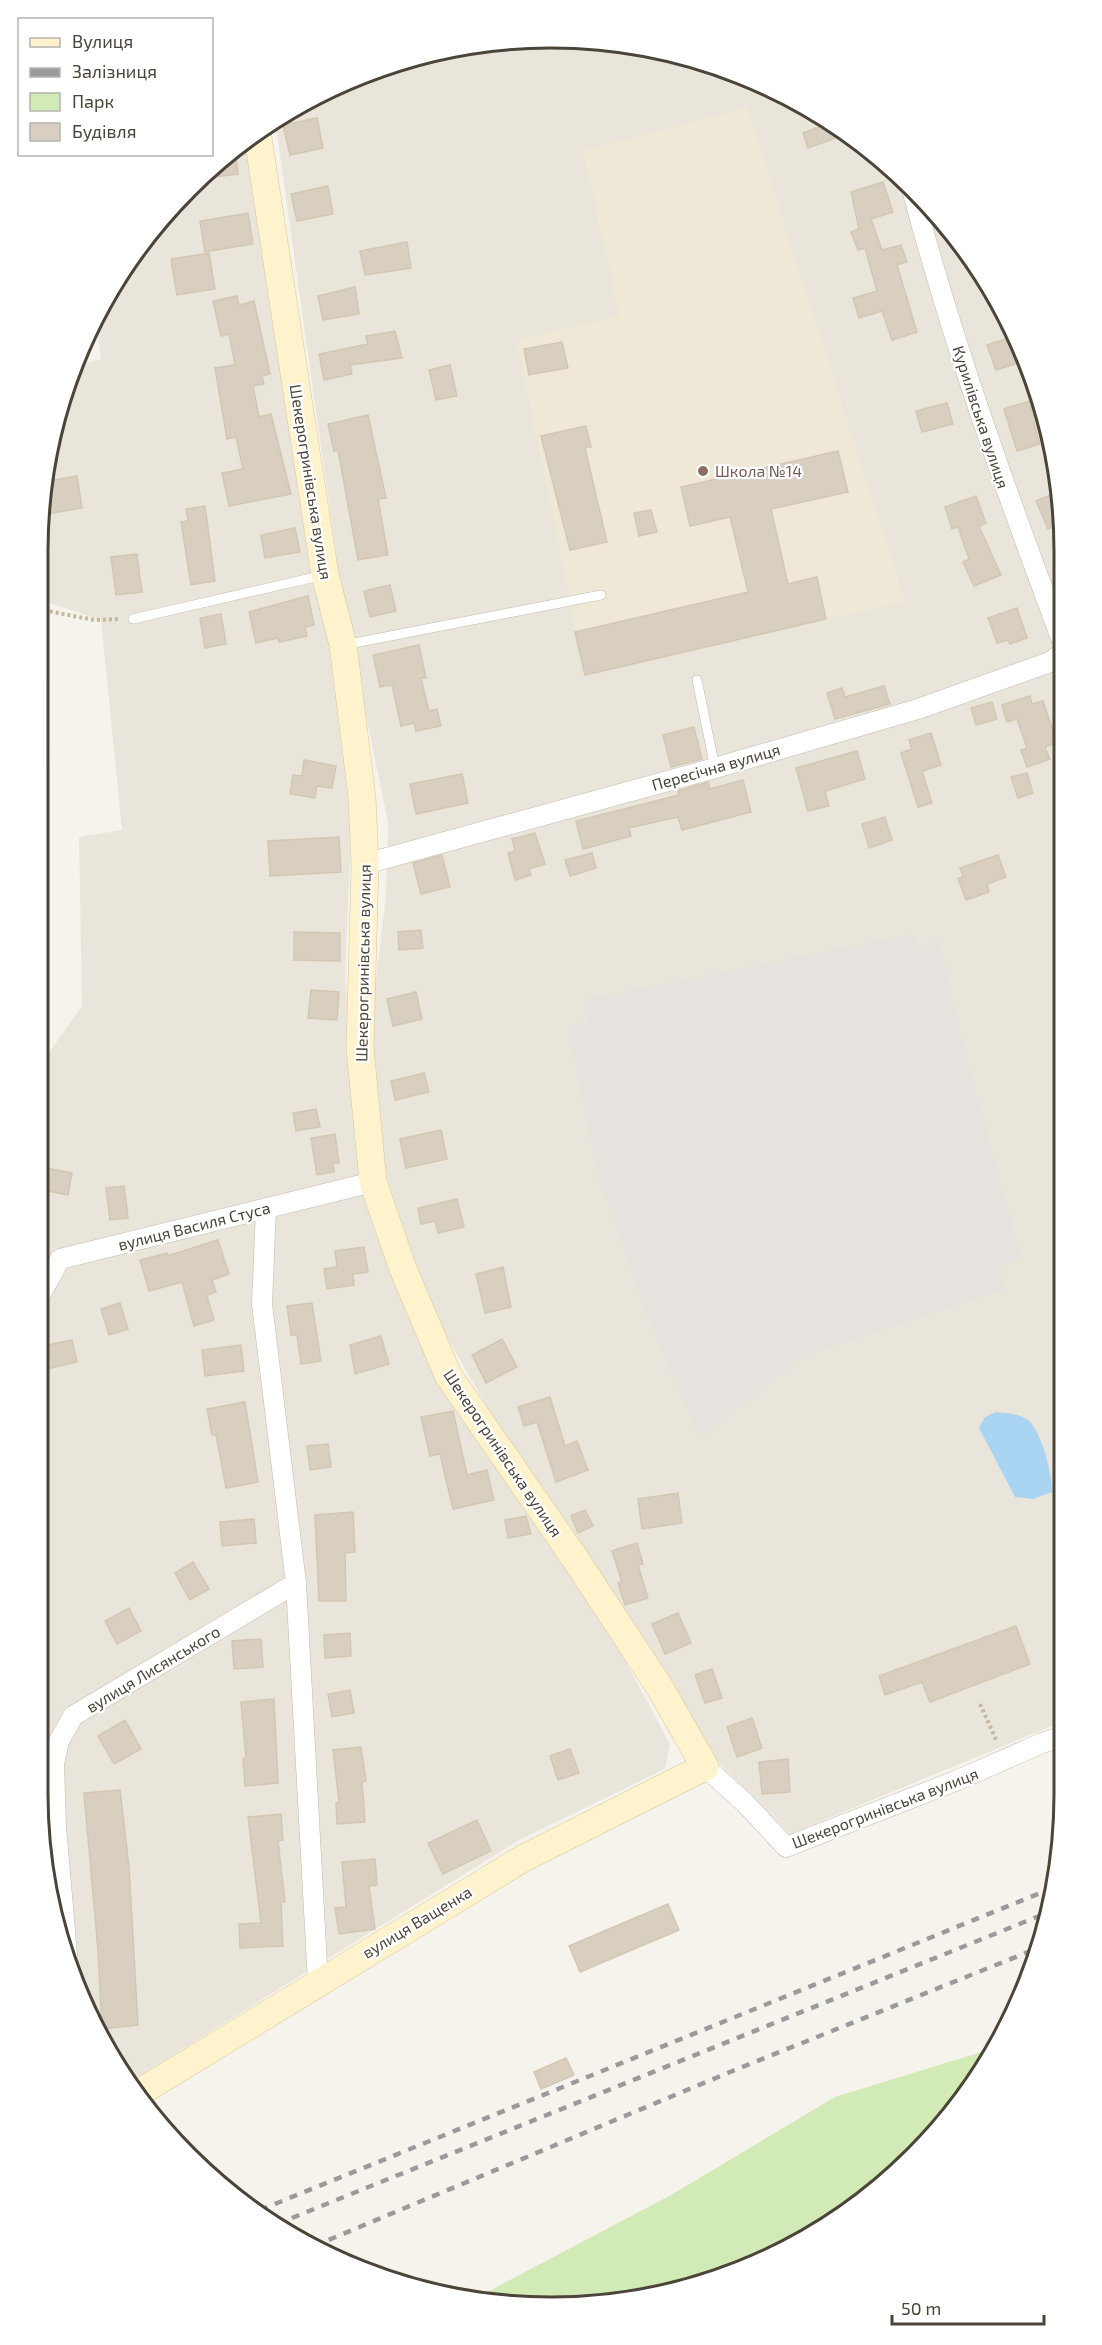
<svg xmlns="http://www.w3.org/2000/svg" width="1102" height="2345" font-family="'Exo 2',sans-serif">
	<rect width="100%" height="100%" fill="#f6f3ec"/>
	<path fill="#eae5da" d="M 551,38 L 651,47 L 747,76 L 863,143 L 958,238 L 1025,354 L 1060,484 L 1064,1721 L 790,1834 L 711,1755 L 499,1427 L 447,1338 L 408,1249 L 385,1172 L 370,1029 L 386,896 L 388,822 L 343,603 L 275,119 L 354,77 L 450,47 Z
		M 247,140 L 333,647 L 351,832 L 345,978 L 362,1175 L 443,1385 L 615,1642 L 670,1744 L 665,1769 L 521,1839 L 129,2082 L 106,2050 L 65,1959 L 38,1794 L 38,1068 L 82,1006 L 79,837 L 122,830 L 101,620 L 38,599 L 38,551 L 47,451 L 73,368 L 101,359 L 96,318 L 124,266 L 188,188 Z"/>
	<path fill="#e6e2dd" d="M 914,934 L 917,947 L 939,941 L 968,1062 L 1021,1258 L 998,1267 L 1004,1289 L 806,1355 L 700,1438 L 646,1313 L 609,1207 L 600,1182 L 567,1026 L 588,1021 L 583,1000 Z"/>
	<path fill="#efe8d6" d="M 747,108 L 905,601 L 585,675 L 517,340 L 620,316 L 583,151 Z"/>
	<path fill="#d2eab5" d="M 988,2050 L 937,2133 L 807,2239 L 716,2280 L 618,2303 L 476,2298 L 671,2195 L 835,2097 Z"/>
	<path fill="#a9d4f2" d="M 996,1412 C 1008,1413 1024,1414 1032,1424 C 1043,1440 1052,1472 1052,1492 L 1033,1499 L 1015,1497 L 979,1428 L 985,1417 Z"/>
	<path fill="#d8cfc1" stroke="#d3c7b4" stroke-width="1.5" d="M 317,118 L 323,148 L 290,155 L 283,125 Z
		M 827,124 L 847,134 L 808,148 L 803,133 Z
		M 235,149 L 238,174 L 198,179 Z
		M 883,182 L 893,212 L 871,219 L 882,250 L 901,245 L 907,262 L 897,265 L 917,332 L 892,340 L 882,311 L 859,318 L 853,298 L 877,291 L 865,248 L 858,250 L 851,232 L 859,229 L 851,192 Z
		M 328,186 L 333,214 L 297,221 L 291,194 Z
		M 248,213 L 253,244 L 205,252 L 200,221 Z
		M 407,242 L 411,268 L 365,275 L 360,251 Z
		M 209,253 L 215,289 L 177,295 L 171,259 Z
		M 355,287 L 359,314 L 323,320 L 318,296 Z
		M 237,296 L 239,305 L 254,301 L 270,374 L 262,376 L 264,384 L 253,386 L 259,417 L 271,414 L 291,494 L 229,506 L 222,473 L 243,469 L 236,437 L 227,439 L 215,368 L 235,365 L 229,334 L 221,336 L 213,301 Z
		M 395,331 L 402,358 L 350,365 L 352,374 L 324,380 L 319,354 L 368,344 L 366,336 Z
		M 1014,336 L 1027,360 L 996,370 L 987,345 Z
		M 562,342 L 568,368 L 529,375 L 524,349 Z
		M 450,365 L 457,396 L 436,400 L 429,370 Z
		M 1036,399 L 1042,420 L 1034,423 L 1040,444 L 1017,451 L 1004,409 Z
		M 947,403 L 953,424 L 922,432 L 916,411 Z
		M 368,415 L 386,498 L 378,499 L 388,555 L 358,560 L 338,450 L 334,451 L 328,424 Z
		M 586,426 L 591,447 L 585,448 L 607,542 L 570,550 L 541,436 Z
		M 838,451 L 848,492 L 771,509 L 788,584 L 817,577 L 826,619 L 585,675 L 575,632 L 748,592 L 730,517 L 690,526 L 681,487 Z
		M 77,476 L 82,508 L 41,515 L 44,482 Z
		M 1060,491 L 1060,524 L 1048,529 L 1036,501 Z
		M 976,496 L 986,523 L 979,526 L 1001,575 L 974,586 L 963,562 L 969,559 L 958,527 L 952,529 L 945,507 Z
		M 205,506 L 215,581 L 191,585 L 181,522 L 188,521 L 186,509 Z
		M 651,510 L 657,532 L 639,536 L 634,513 Z
		M 295,528 L 300,552 L 265,558 L 261,535 Z
		M 137,554 L 142,592 L 116,595 L 111,557 Z
		M 390,585 L 396,611 L 370,617 L 364,591 Z
		M 308,596 L 314,625 L 305,627 L 307,636 L 279,642 L 278,638 L 256,643 L 249,612 Z
		M 1017,608 L 1027,638 L 1010,644 L 1008,640 L 997,643 L 988,618 Z
		M 221,614 L 226,644 L 205,648 L 200,618 Z
		M 419,645 L 426,678 L 421,678 L 429,711 L 437,709 L 441,726 L 416,731 L 414,723 L 401,726 L 392,685 L 380,687 L 373,655 Z
		M 884,686 L 890,704 L 835,719 L 827,693 L 842,688 L 845,697 Z
		M 1030,696 L 1032,704 L 1043,701 L 1057,743 L 1045,747 L 1050,759 L 1027,767 L 1021,750 L 1027,748 L 1017,719 L 1007,722 L 1002,705 Z
		M 992,702 L 997,719 L 976,725 L 971,708 Z
		M 694,727 L 702,759 L 671,767 L 663,735 Z
		M 931,733 L 941,765 L 922,771 L 932,803 L 918,807 L 901,753 L 912,749 L 909,740 Z
		M 857,751 L 865,779 L 825,791 L 829,806 L 808,811 L 796,768 Z
		M 304,760 L 336,766 L 332,788 L 317,786 L 315,798 L 290,794 L 293,775 L 302,776 Z
		M 1027,773 L 1033,793 L 1018,798 L 1011,777 Z
		M 462,774 L 468,803 L 416,814 L 410,784 Z
		M 743,780 L 751,812 L 682,830 L 678,817 L 629,828 L 631,836 L 583,849 L 576,821 L 679,795 L 678,791 L 708,782 L 710,789 Z
		M 885,817 L 892,840 L 869,848 L 862,824 Z
		M 535,833 L 545,864 L 529,869 L 531,875 L 515,880 L 508,853 L 515,851 L 512,839 Z
		M 339,837 L 341,872 L 270,876 L 268,841 Z
		M 592,853 L 596,868 L 570,876 L 565,860 Z
		M 442,855 L 450,887 L 421,894 L 413,863 Z
		M 998,855 L 1006,877 L 987,884 L 989,892 L 966,900 L 958,878 L 963,877 L 960,868 Z
		M 421,930 L 423,948 L 399,950 L 398,932 Z
		M 294,932 L 340,933 L 340,961 L 294,960 Z
		M 311,990 L 339,992 L 337,1020 L 308,1018 Z
		M 416,992 L 422,1019 L 393,1026 L 387,999 Z
		M 424,1073 L 429,1092 L 395,1100 L 391,1081 Z
		M 316,1109 L 320,1127 L 296,1131 L 293,1113 Z
		M 441,1130 L 447,1159 L 406,1168 L 400,1139 Z
		M 335,1134 L 339,1163 L 333,1163 L 334,1172 L 317,1175 L 311,1138 Z
		M 42,1167 L 72,1173 L 68,1195 L 38,1189 Z
		M 124,1186 L 128,1218 L 110,1220 L 106,1188 Z
		M 457,1199 L 464,1227 L 438,1233 L 435,1221 L 421,1224 L 418,1208 Z
		M 218,1240 L 229,1274 L 212,1280 L 216,1292 L 207,1295 L 214,1320 L 194,1326 L 182,1282 L 149,1291 L 140,1260 L 167,1253 L 167,1256 Z
		M 364,1247 L 368,1272 L 353,1274 L 354,1285 L 327,1289 L 324,1269 L 337,1267 L 335,1251 Z
		M 503,1267 L 511,1307 L 485,1313 L 476,1274 Z
		M 120,1303 L 128,1329 L 109,1335 L 101,1309 Z
		M 312,1303 L 321,1361 L 301,1364 L 297,1335 L 291,1335 L 287,1306 Z
		M 381,1336 L 389,1364 L 355,1374 L 350,1345 Z
		M 502,1339 L 517,1367 L 486,1383 L 472,1355 Z
		M 72,1340 L 77,1362 L 38,1371 L 38,1347 Z
		M 241,1345 L 244,1371 L 205,1376 L 202,1350 Z
		M 550,1397 L 565,1446 L 577,1441 L 588,1470 L 556,1482 L 537,1422 L 524,1426 L 518,1407 Z
		M 245,1402 L 258,1482 L 226,1488 L 216,1435 L 212,1435 L 207,1409 Z
		M 453,1411 L 467,1475 L 487,1470 L 494,1500 L 453,1509 L 440,1454 L 430,1456 L 421,1417 Z
		M 328,1444 L 331,1467 L 310,1470 L 307,1446 Z
		M 678,1493 L 682,1523 L 642,1529 L 638,1499 Z
		M 585,1510 L 593,1526 L 578,1533 L 571,1516 Z
		M 353,1512 L 355,1552 L 345,1553 L 346,1601 L 319,1601 L 315,1515 Z
		M 526,1516 L 531,1534 L 508,1538 L 505,1520 Z
		M 254,1519 L 256,1543 L 222,1546 L 220,1522 Z
		M 637,1543 L 643,1564 L 638,1565 L 648,1598 L 625,1605 L 618,1583 L 622,1582 L 612,1551 Z
		M 193,1562 L 209,1589 L 190,1600 L 175,1573 Z
		M 129,1608 L 141,1631 L 117,1644 L 105,1621 Z
		M 678,1613 L 691,1643 L 665,1654 L 652,1624 Z
		M 1016,1626 L 1030,1664 L 930,1702 L 922,1682 L 885,1695 L 879,1676 Z
		M 350,1633 L 351,1656 L 325,1658 L 324,1635 Z
		M 261,1639 L 263,1667 L 234,1669 L 232,1641 Z
		M 712,1669 L 722,1698 L 705,1703 L 695,1675 Z
		M 350,1690 L 354,1713 L 332,1717 L 328,1694 Z
		M 274,1699 L 278,1783 L 245,1786 L 243,1759 L 246,1758 L 241,1702 Z
		M 752,1718 L 762,1748 L 737,1757 L 727,1727 Z
		M 125,1720 L 141,1749 L 114,1764 L 98,1736 Z
		M 361,1747 L 366,1781 L 362,1782 L 365,1822 L 337,1824 L 336,1803 L 339,1802 L 333,1750 Z
		M 570,1749 L 579,1773 L 558,1780 L 550,1756 Z
		M 788,1759 L 790,1792 L 762,1794 L 759,1762 Z
		M 120,1790 L 129,1867 L 138,2025 L 102,2029 L 98,1950 L 84,1793 Z
		M 281,1814 L 283,1840 L 278,1841 L 285,1902 L 281,1902 L 283,1946 L 240,1948 L 239,1924 L 261,1923 L 248,1817 Z
		M 477,1820 L 491,1851 L 443,1874 L 428,1843 Z
		M 375,1859 L 377,1885 L 369,1886 L 375,1929 L 339,1934 L 335,1908 L 346,1907 L 342,1862 Z
		M 668,1904 L 679,1930 L 580,1972 L 569,1946 Z
		M 566,2058 L 574,2075 L 541,2089 L 534,2072 Z"/>
	<g fill="none" stroke-linecap="round" stroke-linejoin="round">
		<defs>
			<path id="lane" d="M 133,619 L 324,575
				M 344,645 L 601,595
				M 697,680 L 715,768"/>
			<path id="street" d="M 913,193 C 953,344 1006,491 1061,638
				M 365,864 L 715,768 L 918,709 L 1050,662 L 1061,654
				M 266,1208 L 262,1304 L 296,1583 L 318,1983
				M 38,1299 L 60,1259 L 373,1182
				M 705,1767 L 745,1803 L 786,1847 L 958,1780 L 1042,1743 L 1064,1736
				M 68,1966 L 56,1826 L 54,1764 L 59,1741 L 73,1716 L 296,1583"/>
			<path id="secondary" d="M 137,2094 L 522,1859 L 705,1767 L 660,1688 L 576,1560 L 448,1375 L 403,1269 L 373,1182 L 360,1048 L 365,864 L 362,797 L 343,645 L 325,575 L 257,131"/>
		</defs>
		<use href="#lane" stroke="#c2bbae" stroke-width="10"/>
		<use href="#street" stroke="#c2bbae" stroke-width="21"/>
		<use href="#secondary" stroke="#d6c79b" stroke-width="28"/>
		<path stroke="#c4b79f" stroke-width="4" stroke-dasharray="3 3" stroke-linecap="butt" d="M 38,609 L 94,620 L 120,619
			M 980,1704 L 997,1742"/>
		<use href="#lane" stroke="#fff" stroke-width="9"/>
		<use href="#street" stroke="#fff" stroke-width="20"/>
		<use href="#secondary" stroke="#fff3cd" stroke-width="27"/>
		<path stroke="#9a9a9a" stroke-width="4.5" stroke-dasharray="8 8" stroke-linecap="butt" d="M 260,2210 L 1055,1887
			M 277,2224 L 1049,1912
			M 314,2246 L 730,2072 L 1038,1948"/>
	</g>
	<circle fill="#8d6e63" stroke="#fff" stroke-width="2" cx="703" cy="471" r="6"/>
	<g text-anchor="middle" stroke-width="4.5" stroke-linejoin="round" paint-order="stroke">
		<g font-size="16" fill="#4b4439" stroke="#fff">
			<text transform="translate(981 417) rotate(72)" y="6">Курилівська вулиця</text>
			<text transform="translate(311 482) rotate(81)" y="6">Шекерогринівська вулиця</text>
			<text transform="translate(716 767) rotate(-16)" y="6">Пересічна вулиця</text>
			<text transform="translate(363 963) rotate(-89)" y="6">Шекерогринівська вулиця</text>
			<text transform="translate(194 1226) rotate(-14)" y="6">вулиця Василя Стуса</text>
			<text transform="translate(503 1453) rotate(56)" y="6">Шекерогринівська вулиця</text>
			<text transform="translate(153 1669) rotate(-31)" y="6">вулиця Лисянського</text>
			<text transform="translate(885 1808) rotate(-21)" y="6">Шекерогринівська вулиця</text>
			<text transform="translate(417 1922) rotate(-31)" y="6">вулиця Ващенка</text>
		</g>
		<g font-size="16" fill="#785e54" stroke="#fff" text-anchor="start">
			<text x="715" y="477">Школа №14</text>
		</g>
	</g>
	<path d="M0 0H1102V2345H0ZM551 48H551A503 503 0 0 1 1054 551V1794A503 503 0 0 1 551 2297H551A503 503 0 0 1 48 1794V551A503 503 0 0 1 551 48Z" fill="#fff" fill-rule="evenodd"/>
	<path fill="none" stroke="#4b4439" stroke-width="3" d="M551 48H551A503 503 0 0 1 1054 551V1794A503 503 0 0 1 551 2297H551A503 503 0 0 1 48 1794V551A503 503 0 0 1 551 48Z"/>
	<rect x="18" y="18" width="195" height="138" fill="#ffffff" stroke="#b7b4b0" stroke-width="1.5"/>
	<rect x="30" y="38" width="30" height="9" fill="#fff3cd" stroke="#b7b4b0" stroke-width="1.5"/>
	<text x="72" y="48" font-size="18" fill="#4b4439">Вулиця</text>
	<rect x="30" y="68" width="30" height="9" fill="#9a9a9a" stroke="#b7b4b0" stroke-width="1.5"/>
	<text x="72" y="78" font-size="18" fill="#4b4439">Залізниця</text>
	<rect x="30" y="93" width="30" height="18" fill="#d2eab5" stroke="#b7b4b0" stroke-width="1.5"/>
	<text x="72" y="108" font-size="18" fill="#4b4439">Парк</text>
	<rect x="30" y="123" width="30" height="18" fill="#d8cfc1" stroke="#b7b4b0" stroke-width="1.5"/>
	<text x="72" y="138" font-size="18" fill="#4b4439">Будівля</text>
	<path d="M892 2315v9h152v-9" fill="none" stroke="#4b4439" stroke-width="3"/>
	<text x="901" y="2315" font-size="18" fill="#4b4439" stroke="#ffffff" stroke-width="4.5" paint-order="stroke">50 m</text>
</svg>
